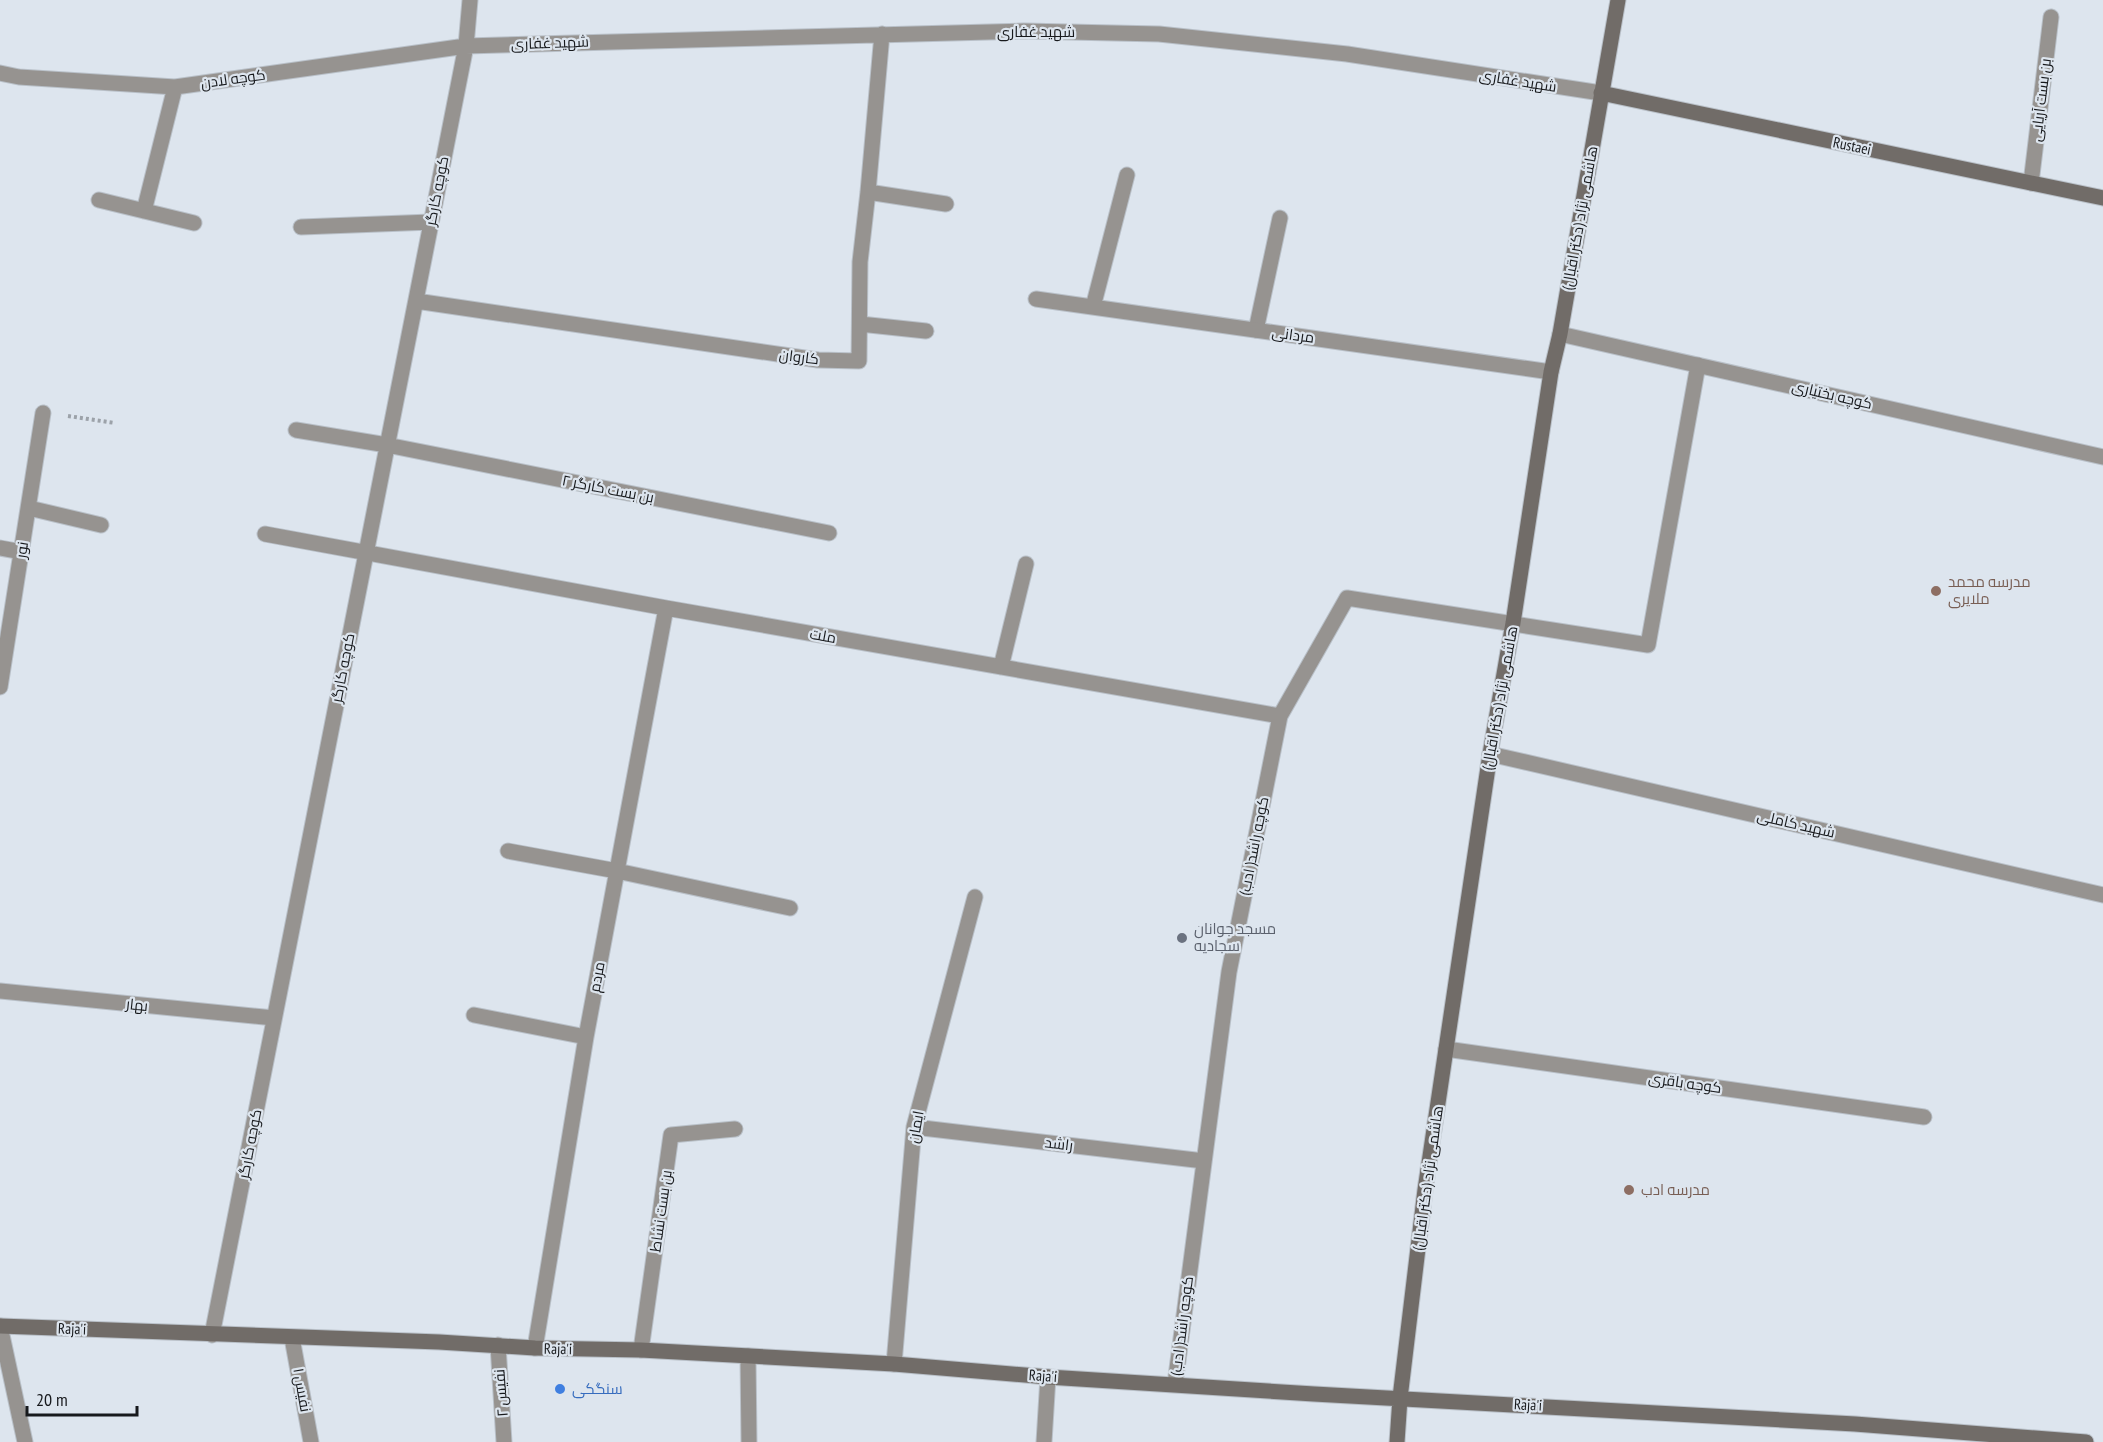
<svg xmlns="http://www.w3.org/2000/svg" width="2103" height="1442" font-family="'PT Sans Narrow',Cairo,sans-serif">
	<rect width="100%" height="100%" fill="#dde5ee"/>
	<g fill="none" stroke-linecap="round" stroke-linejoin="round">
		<defs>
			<path id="lane" d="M 1256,330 L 1280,218"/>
			<path id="street" d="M 0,73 L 19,77 L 175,87 L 466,46 L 1024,31 L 1159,34 L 1347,54 L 1601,93
				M 2031,183 L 2051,17
				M 868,192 L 946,204
				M 99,200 L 194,223
				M 144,211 L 175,87
				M 301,227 L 431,222
				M 1036,299 L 1551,372
				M 416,301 L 818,360 L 859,361 L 860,262 L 868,192 L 882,34
				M 1093,307 L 1127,175
				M 860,324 L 926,331
				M 1560,334 L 2103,457
				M 296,430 L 387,445 L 829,533
				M 29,508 L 101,525
				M 265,534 L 666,608 L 1280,716
				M 0,548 L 22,552
				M 1001,667 L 1026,564
				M 0,687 L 43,413
				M 1490,754 L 2103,895
				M 508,851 L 617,871 L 790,908
				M 0,991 L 274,1018
				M 474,1015 L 586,1037
				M 1446,1049 L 1924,1117
				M 914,1127 L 1204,1161
				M 0,1326 L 25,1442
				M 212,1335 L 466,46 L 470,0
				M 292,1338 L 311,1442
				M 498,1345 L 504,1442
				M 535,1348 L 586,1037 L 666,608
				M 641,1350 L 671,1135 L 735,1129
				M 748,1356 L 749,1442
				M 894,1364 L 914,1127 L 975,897
				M 1175,1384 L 1229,972 L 1280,716 L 1347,598 L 1648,645 L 1698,365
				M 1044,1442 L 1048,1377"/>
			<path id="secondary" d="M 1601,93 L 2103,198
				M 0,1326 L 439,1342 L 535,1348 L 641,1350 L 894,1364 L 1048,1377 L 1314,1394 L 1855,1424 L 2086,1442
				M 1397,1442 L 1400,1398 L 1425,1190 L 1490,754 L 1513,623 L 1551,372 L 1560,334 L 1618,0"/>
		</defs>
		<use href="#lane" stroke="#b9c0c8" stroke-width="17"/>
		<use href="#street" stroke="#b9c0c8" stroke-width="17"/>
		<use href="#secondary" stroke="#b9c0c8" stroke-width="17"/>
		<path stroke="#9ca2a9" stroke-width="4" stroke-dasharray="3 3" stroke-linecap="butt" d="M 68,416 L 115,423"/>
		<use href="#lane" stroke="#969390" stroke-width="15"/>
		<use href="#street" stroke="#969390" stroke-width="15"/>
		<use href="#secondary" stroke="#716c68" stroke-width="15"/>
	</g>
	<g fill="#8d6e63" stroke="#dde5ee" stroke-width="2">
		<circle cx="1936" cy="591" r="6"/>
		<circle cx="1629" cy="1190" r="6"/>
	</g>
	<circle fill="#6b7280" stroke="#dde5ee" stroke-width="2" cx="1182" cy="938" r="6"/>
	<circle fill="#3f7fe0" stroke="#dde5ee" stroke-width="2" cx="560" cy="1389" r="6"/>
	<g text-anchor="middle" stroke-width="4.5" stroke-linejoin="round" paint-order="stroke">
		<g font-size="15" fill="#17191c" stroke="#dde5ee">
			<text x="1036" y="37">شهید غفاری</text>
			<text transform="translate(550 43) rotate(-2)" y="5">شهید غفاری</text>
			<text transform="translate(233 79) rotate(-8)" y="5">کوچه لادن</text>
			<text transform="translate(1518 81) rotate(9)" y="5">شهید غفاری</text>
			<text transform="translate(2041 100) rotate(-83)" y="5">بن بست آریایی</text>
			<text transform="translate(1852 146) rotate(12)" y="5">Rustaei</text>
			<text transform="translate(437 191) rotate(-79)" y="5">کوچه کارگر</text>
			<text transform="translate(1580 218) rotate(-80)" y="5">هاشمی نژاد (دکتر اقبال)</text>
			<text transform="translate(1293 335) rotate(8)" y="5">مردانی</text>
			<text transform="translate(799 357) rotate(7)" y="5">کاروان</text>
			<text transform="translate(1832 395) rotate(13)" y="5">کوچه بختیاری</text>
			<text transform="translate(608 489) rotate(11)" y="5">بن بست کارگر ۲</text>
			<text transform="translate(22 550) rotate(-81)" y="5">نور</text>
			<text transform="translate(823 636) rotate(10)" y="5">ملت</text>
			<text transform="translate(343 668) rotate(-79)" y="5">کوچه کارگر</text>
			<text transform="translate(1500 698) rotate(-80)" y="5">هاشمی نژاد (دکتر اقبال)</text>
			<text transform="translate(1796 824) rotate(13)" y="5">شهید کاملی</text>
			<text transform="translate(1254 846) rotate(-79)" y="5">کوچه راشد( ادب)</text>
			<text transform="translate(597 977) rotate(-80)" y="5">مردم</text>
			<text transform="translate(137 1005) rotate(6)" y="5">بهار</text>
			<text transform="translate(1685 1083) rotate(8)" y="5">کوچه باقری</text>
			<text transform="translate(916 1127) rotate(-80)" y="5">ایمان</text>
			<text transform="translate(250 1144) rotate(-79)" y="5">کوچه کارگر</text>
			<text transform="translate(1059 1144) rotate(7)" y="5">راشد</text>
			<text transform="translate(1428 1178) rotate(-82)" y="5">هاشمی نژاد (دکتر اقبال)</text>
			<text transform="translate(661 1211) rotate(-82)" y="5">بن بست نشاط</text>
			<text transform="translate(1182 1326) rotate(-83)" y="5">کوچه راشد( ادب)</text>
			<text transform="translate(72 1329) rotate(2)" y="5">Raja'i</text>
			<text transform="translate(558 1349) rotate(1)" y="5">Raja'i</text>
			<text transform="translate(1043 1376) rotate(4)" y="5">Raja'i</text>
			<text transform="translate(302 1390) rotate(80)" y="5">نفیس ‍۱</text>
			<text transform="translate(501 1393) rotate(-94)" y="5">نفیس ۲</text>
			<text transform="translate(1528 1405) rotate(3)" y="5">Raja'i</text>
		</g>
		<g font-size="15" fill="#785e54" stroke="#dde5ee" text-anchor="start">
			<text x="1948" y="587">مدرسه محمد<tspan x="1948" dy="17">ملایری</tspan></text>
			<text x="1641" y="1195">مدرسه ادب</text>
		</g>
		<g font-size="15" fill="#5b616d" stroke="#dde5ee" text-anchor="start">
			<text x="1194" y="934">مسجد جوانان<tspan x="1194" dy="17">سجادیه</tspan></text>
		</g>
		<g font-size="15" fill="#366cbe" stroke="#dde5ee" text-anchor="start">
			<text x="572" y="1394">سنگکی</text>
		</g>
	</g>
	<path d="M27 1406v9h110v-9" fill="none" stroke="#17191c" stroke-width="3"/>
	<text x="36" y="1406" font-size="18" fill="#17191c" stroke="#dde5ee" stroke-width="4.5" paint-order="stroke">20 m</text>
</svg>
